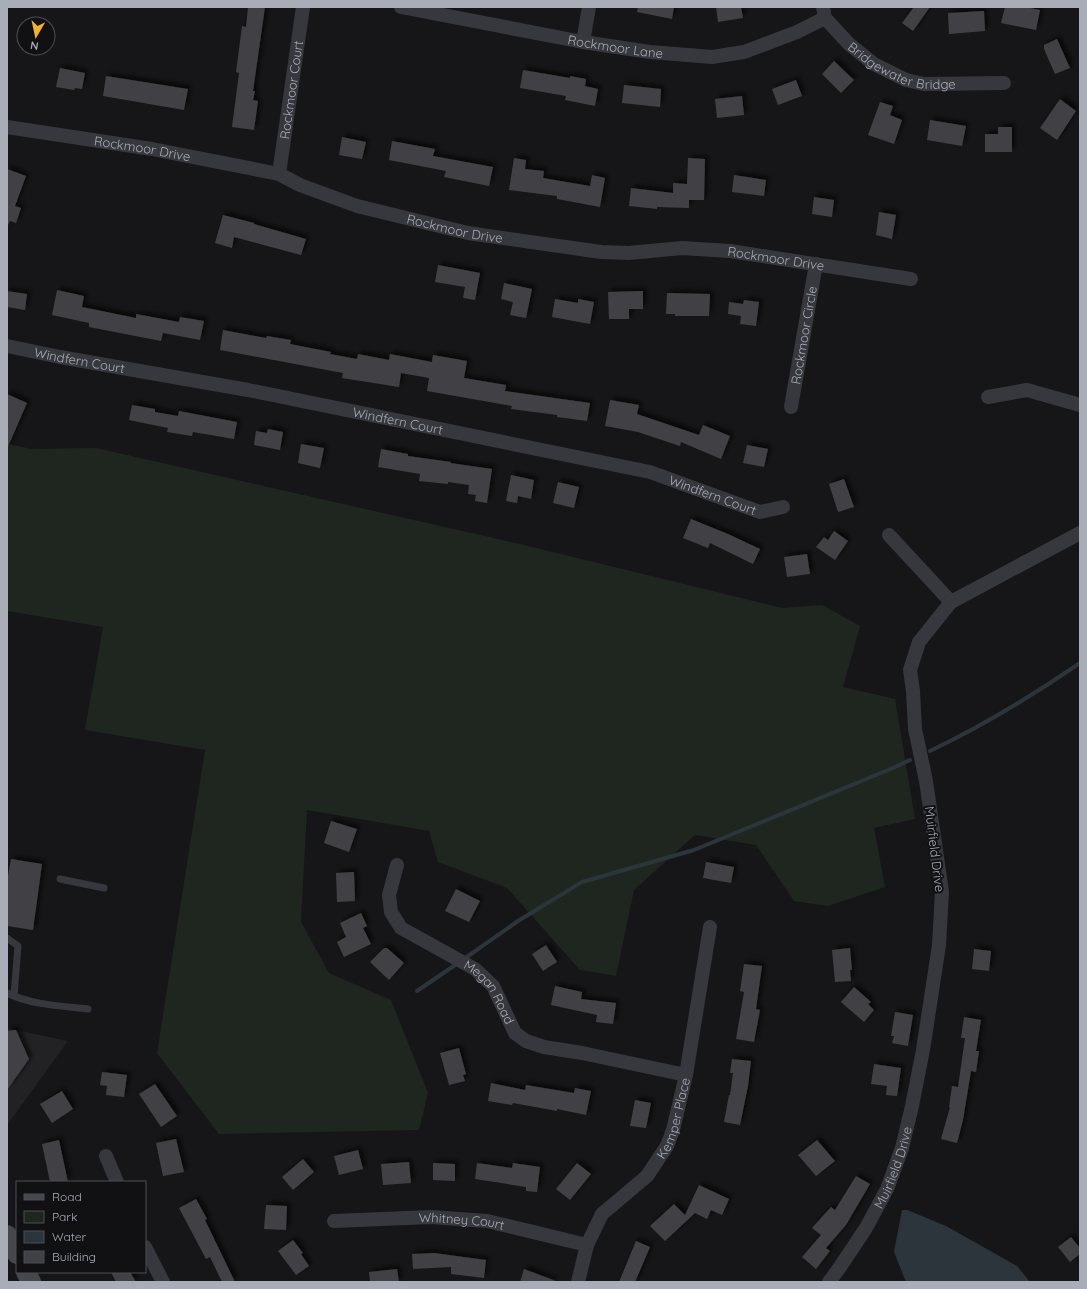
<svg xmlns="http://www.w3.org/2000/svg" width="1087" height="1289" font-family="Quicksand,sans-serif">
	<defs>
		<filter id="shadow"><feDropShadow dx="3.5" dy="-3.5" stdDeviation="2" flood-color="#0009"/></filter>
	</defs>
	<rect width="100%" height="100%" fill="#161618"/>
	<path fill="#222225" d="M 7,1028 L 68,1041 L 7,1125 Z"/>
	<path fill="#1e261f" d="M 7,444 L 32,449 L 96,448 L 524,545 L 782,608 L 822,605 L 860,626 L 843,687 L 895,699 L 915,819 L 874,828 L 885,887 L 828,906 L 794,901 L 756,845 L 695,835 L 634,890 L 616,976 L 580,970 L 507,888 L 438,862 L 429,831 L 307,810 L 301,922 L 329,973 L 391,1000 L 428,1093 L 419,1130 L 219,1134 L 157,1053 L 205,750 L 85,730 L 103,627 L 7,611 Z"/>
	<path fill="#2c353c" d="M 902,1210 L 907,1210 L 946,1226 L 1017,1266 L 1030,1282 L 906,1282 L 894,1252 Z"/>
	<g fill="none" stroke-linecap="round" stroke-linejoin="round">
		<path stroke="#2c353c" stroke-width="4" d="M 930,751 C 982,726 1032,696 1080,663
			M 464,959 L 518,921 L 582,882 L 694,850 L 893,768 L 910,760
			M 417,991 L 458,963"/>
	</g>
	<path fill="#404145" filter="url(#shadow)" d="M 248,7 L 265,7 L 253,91 L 255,91 L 253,100 L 258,101 L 254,130 L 232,127 L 239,73 L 236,72 L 242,26 L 246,27 Z
		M 638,7 L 674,7 L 672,19 L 637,12 Z
		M 716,7 L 741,7 L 743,18 L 718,22 Z
		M 914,7 L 930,7 L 913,31 L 902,23 Z
		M 1005,7 L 1025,7 L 1040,10 L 1036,30 L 1001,23 Z
		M 984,11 L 985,31 L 949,34 L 948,13 Z
		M 1057,39 L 1070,68 L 1055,74 L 1044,49 L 1044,45 Z
		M 834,61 L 854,80 L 841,93 L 822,74 Z
		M 60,68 L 85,73 L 82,89 L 75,88 L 74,90 L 56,87 Z
		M 523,70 L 570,78 L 570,76 L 586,79 L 585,86 L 598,89 L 595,106 L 565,100 L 566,96 L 520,88 Z
		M 106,76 L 188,89 L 184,110 L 103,96 Z
		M 796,80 L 802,96 L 778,105 L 772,89 Z
		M 624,85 L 661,89 L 660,107 L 622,103 Z
		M 742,96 L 744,115 L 717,118 L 715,99 Z
		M 1060,99 L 1076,111 L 1057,140 L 1040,128 Z
		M 880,102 L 893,106 L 890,115 L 902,120 L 894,144 L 868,135 Z
		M 930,120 L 966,126 L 962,146 L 927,140 Z
		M 998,127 L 1012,127 L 1012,152 L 985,152 L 985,134 L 998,134 Z
		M 342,137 L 366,142 L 362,159 L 339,155 Z
		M 392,141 L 435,149 L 433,156 L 493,167 L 489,186 L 444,177 L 446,171 L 389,160 Z
		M 514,158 L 526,160 L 525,169 L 544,171 L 543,178 L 590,186 L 592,175 L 605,178 L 600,207 L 557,199 L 557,196 L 509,190 Z
		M 688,158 L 705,159 L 704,200 L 689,200 L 689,208 L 657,207 L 657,209 L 629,206 L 631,188 L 673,193 L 673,183 L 687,184 Z
		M 7,169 L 26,176 L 15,206 L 21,208 L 16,223 L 10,221 L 8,225 L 7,225 Z
		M 734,175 L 766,180 L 764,196 L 732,192 Z
		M 814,197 L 834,200 L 832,217 L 812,214 Z
		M 879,212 L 896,215 L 892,239 L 876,235 Z
		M 223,215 L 254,223 L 254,224 L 306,239 L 301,255 L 234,237 L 232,248 L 215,243 Z
		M 438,265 L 480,273 L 475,300 L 463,298 L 465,287 L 435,282 Z
		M 504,283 L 532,289 L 526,318 L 510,315 L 513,302 L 501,299 Z
		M 57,290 L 84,296 L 82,307 L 136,318 L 136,314 L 179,322 L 180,317 L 204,321 L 200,340 L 163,333 L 161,341 L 89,327 L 89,323 L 52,315 Z
		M 7,291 L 27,294 L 25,310 L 7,307 Z
		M 643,291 L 643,309 L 629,309 L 629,319 L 609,319 L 608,292 Z
		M 667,293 L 710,294 L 709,316 L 675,316 L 675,314 L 666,314 Z
		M 555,299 L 578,303 L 578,299 L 594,302 L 590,324 L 552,317 Z
		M 744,300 L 759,302 L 756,326 L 740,324 L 741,316 L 728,314 L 729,302 L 743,304 Z
		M 223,330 L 266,338 L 267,336 L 291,340 L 290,344 L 331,352 L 330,354 L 357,359 L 358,354 L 389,360 L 390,354 L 432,362 L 433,355 L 467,361 L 464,378 L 506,385 L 505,391 L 590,403 L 587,421 L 557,417 L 557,415 L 511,409 L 512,406 L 427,391 L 429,378 L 401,373 L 399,387 L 342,378 L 343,373 L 220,350 Z
		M 7,394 L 27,403 L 7,449 Z
		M 610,400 L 639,405 L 637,414 L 699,435 L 703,425 L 730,436 L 721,459 L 681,442 L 680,446 L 638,432 L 605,426 Z
		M 132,405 L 155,409 L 155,412 L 178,416 L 179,411 L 237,422 L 234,439 L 193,432 L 192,436 L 167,432 L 168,428 L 129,420 Z
		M 268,429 L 283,432 L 280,450 L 254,445 L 256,431 L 267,433 Z
		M 301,444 L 324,448 L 320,468 L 298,463 Z
		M 747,445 L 768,449 L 764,467 L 743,463 Z
		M 381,449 L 408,454 L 408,456 L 451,462 L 450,463 L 492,469 L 487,503 L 475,501 L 476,495 L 468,494 L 469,485 L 448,482 L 448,484 L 419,481 L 420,474 L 378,467 Z
		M 511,475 L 534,480 L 531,499 L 518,496 L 517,503 L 506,501 Z
		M 844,479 L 854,507 L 838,512 L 829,484 Z
		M 558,482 L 579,487 L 574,508 L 553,503 Z
		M 691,519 L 728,534 L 760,549 L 753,564 L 710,543 L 708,548 L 683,538 Z
		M 834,531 L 848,541 L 835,560 L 816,547 L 824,537 L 828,540 Z
		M 807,554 L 810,574 L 787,577 L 784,557 Z
		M 331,821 L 357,829 L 349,852 L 324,843 Z
		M 11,859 L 42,864 L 33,930 L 7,926 L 7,876 L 8,876 Z
		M 706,862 L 734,867 L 731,883 L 703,878 Z
		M 354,872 L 355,901 L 337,902 L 336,873 Z
		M 456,889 L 480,901 L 469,922 L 445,911 Z
		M 361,913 L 367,926 L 363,928 L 371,944 L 344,957 L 337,942 L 346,937 L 340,923 Z
		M 546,945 L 557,962 L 543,971 L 532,954 Z
		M 384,948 L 387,948 L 404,963 L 389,980 L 370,962 Z
		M 850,948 L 852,970 L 850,970 L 851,981 L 835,982 L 832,950 Z
		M 974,949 L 991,951 L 989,971 L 972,969 Z
		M 744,964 L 762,966 L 756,1009 L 760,1010 L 754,1042 L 736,1039 L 744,992 L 740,991 Z
		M 555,986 L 582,992 L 581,999 L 616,1003 L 613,1024 L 596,1022 L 597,1015 L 551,1005 Z
		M 854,987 L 871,1002 L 868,1004 L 874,1010 L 864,1022 L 841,1002 Z
		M 895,1012 L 913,1015 L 908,1046 L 892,1043 L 894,1036 L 891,1036 Z
		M 964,1017 L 981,1020 L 976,1051 L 979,1051 L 976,1072 L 971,1071 L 963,1120 L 957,1143 L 941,1139 L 950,1107 L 949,1107 L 952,1086 L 958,1087 L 965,1038 L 961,1038 Z
		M 16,1030 L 29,1059 L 7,1090 L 7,1031 Z
		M 459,1048 L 466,1074 L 463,1075 L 465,1081 L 449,1085 L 440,1053 Z
		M 732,1059 L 751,1061 L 748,1086 L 740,1125 L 724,1122 L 729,1095 L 730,1095 L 733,1073 L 730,1073 Z
		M 874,1064 L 901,1068 L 897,1096 L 886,1095 L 887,1086 L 871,1084 Z
		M 102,1072 L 127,1075 L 124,1097 L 106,1095 L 107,1086 L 100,1085 Z
		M 491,1083 L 525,1090 L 526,1085 L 574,1093 L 575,1088 L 591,1091 L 586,1115 L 557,1109 L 557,1111 L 513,1103 L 512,1105 L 488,1101 Z
		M 155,1084 L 177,1116 L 161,1127 L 139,1094 Z
		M 62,1091 L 73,1109 L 52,1123 L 40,1104 Z
		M 635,1100 L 651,1103 L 646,1128 L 630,1126 Z
		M 176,1139 L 184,1172 L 163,1176 L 156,1143 Z
		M 59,1140 L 68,1182 L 50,1182 L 42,1144 Z
		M 817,1140 L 835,1161 L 816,1176 L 798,1155 Z
		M 358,1150 L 363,1169 L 339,1175 L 334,1156 Z
		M 303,1159 L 314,1172 L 293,1190 L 282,1177 Z
		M 409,1162 L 411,1183 L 383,1185 L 381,1164 Z
		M 433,1163 L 455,1164 L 455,1181 L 433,1180 Z
		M 477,1163 L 512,1168 L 513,1163 L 540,1167 L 537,1192 L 526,1191 L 526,1187 L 475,1179 Z
		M 577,1163 L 591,1174 L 570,1200 L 556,1189 Z
		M 856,1176 L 870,1184 L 846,1225 L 826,1248 L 830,1251 L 816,1269 L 802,1257 L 821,1235 L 812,1228 L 831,1207 L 835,1210 Z
		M 699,1185 L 729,1199 L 722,1215 L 711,1210 L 707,1219 L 695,1213 L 665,1241 L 650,1226 L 674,1204 L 685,1215 Z
		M 196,1199 L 207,1219 L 205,1220 L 235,1282 L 222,1282 L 210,1257 L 206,1259 L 179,1208 Z
		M 266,1205 L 287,1206 L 286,1230 L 264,1229 Z
		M 1071,1237 L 1080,1248 L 1080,1254 L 1070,1262 L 1058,1247 Z
		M 293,1240 L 303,1253 L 301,1254 L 309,1266 L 296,1275 L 278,1251 Z
		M 636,1241 L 650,1247 L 635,1282 L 619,1282 Z
		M 434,1253 L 486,1260 L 484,1278 L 451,1274 L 451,1267 L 413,1269 L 412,1254 Z
		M 397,1269 L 399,1282 L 370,1282 L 369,1272 Z
		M 524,1269 L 556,1281 L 556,1282 L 520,1282 Z
		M 111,1272 L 130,1272 L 136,1282 L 116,1282 Z"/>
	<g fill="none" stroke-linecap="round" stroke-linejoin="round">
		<path stroke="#37383d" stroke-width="7" d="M 60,879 L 104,888
			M 7,938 L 18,946 L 14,996
			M 7,993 C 31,1005 62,1006 88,1009"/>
		<g stroke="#37383d" stroke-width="14">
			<path id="s1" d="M 401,7 L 583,42 L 650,52 L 712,57 L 744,52 L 797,32 L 825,18"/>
			<path id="s2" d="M 823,7 L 825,18 L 849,44 L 874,64 L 906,80 L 924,84 L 1004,83"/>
			<path d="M 583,42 L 589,7"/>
			<path id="s3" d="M 7,127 L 152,149 L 279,174 L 300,185 L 357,206 L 468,233 L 601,252 L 629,253 L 682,248 L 730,251 L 911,279"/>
			<path id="s4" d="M 279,174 L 303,7"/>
			<path id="s5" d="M 7,346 L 60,357 L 248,390 L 650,472 L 760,512 L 783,507"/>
			<path d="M 988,397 L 1027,390 L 1080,405"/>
			<path id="s6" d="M 791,407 L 816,264"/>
			<path d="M 889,535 L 951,602"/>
			<path id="s7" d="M 397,865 L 389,895 L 391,912 L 401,928 L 475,969 L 493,986 L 515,1033 L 526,1041 L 544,1047 L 582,1053 L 686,1075"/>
			<path d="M 106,1156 L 117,1182"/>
			<path id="s8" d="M 334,1221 L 431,1217 L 487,1221 L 587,1245"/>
			<path d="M 145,1247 L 163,1282"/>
			<path id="s9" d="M 578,1282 L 587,1245 L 602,1214 L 647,1176 L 667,1146 L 673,1130 L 686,1075 L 710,927"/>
			<path id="s10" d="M 829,1282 L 840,1267 L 866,1228 L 887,1189 L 902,1148 L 912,1106 L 923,1050 L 939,945 L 942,892 L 926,781 L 915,729 L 913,691 L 910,670 L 919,642 L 951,602 L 1080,533"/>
		</g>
		<path stroke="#45474d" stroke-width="20" d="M 7,1235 L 17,1254
			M 26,1272 L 31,1282"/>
	</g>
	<g text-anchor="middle" stroke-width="4" stroke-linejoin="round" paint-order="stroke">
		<g font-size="13" fill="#a8adb8" stroke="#111113">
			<text dy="5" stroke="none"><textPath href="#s1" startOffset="218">Rockmoor Lane</textPath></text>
			<text dy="5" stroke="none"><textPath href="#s2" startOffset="106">Bridgewater Bridge</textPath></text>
			<text dy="5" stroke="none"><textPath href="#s4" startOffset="85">Rockmoor Court</textPath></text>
			<text dy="5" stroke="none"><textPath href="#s3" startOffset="137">Rockmoor Drive</textPath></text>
			<text dy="5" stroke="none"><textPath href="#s3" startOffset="461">Rockmoor Drive</textPath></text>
			<text dy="5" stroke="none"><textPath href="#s3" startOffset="785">Rockmoor Drive</textPath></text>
			<text dy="5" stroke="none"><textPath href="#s6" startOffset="73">Rockmoor Circle</textPath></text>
			<text dy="5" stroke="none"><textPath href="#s5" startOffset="74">Windfern Court</textPath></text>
			<text dy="5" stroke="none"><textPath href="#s5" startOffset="398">Windfern Court</textPath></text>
			<text dy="5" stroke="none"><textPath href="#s5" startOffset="722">Windfern Court</textPath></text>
			<text transform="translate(935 849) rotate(83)" y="5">Muirfield Drive</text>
			<text dy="5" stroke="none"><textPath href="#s7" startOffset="179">Megan Road</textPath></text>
			<text dy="5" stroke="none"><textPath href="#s9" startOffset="196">Kemper Place</textPath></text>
			<text dy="5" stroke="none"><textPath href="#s10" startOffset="132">Muirfield Drive</textPath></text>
			<text dy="5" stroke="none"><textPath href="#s8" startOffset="128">Whitney Court</textPath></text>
		</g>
	</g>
	<rect width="1087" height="1289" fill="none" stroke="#a8adb8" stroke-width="16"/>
	<rect x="16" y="1181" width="130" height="92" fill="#111113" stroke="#4d4f55"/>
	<rect x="24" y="1194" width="20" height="6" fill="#45474d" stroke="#4d4f55"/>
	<text x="52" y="1201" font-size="12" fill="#a8adb8">Road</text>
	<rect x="24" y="1211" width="20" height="12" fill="#1e261f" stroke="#4d4f55"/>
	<text x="52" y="1221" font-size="12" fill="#a8adb8">Park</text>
	<rect x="24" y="1231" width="20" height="12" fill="#2c353c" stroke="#4d4f55"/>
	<text x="52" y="1241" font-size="12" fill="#a8adb8">Water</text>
	<rect x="24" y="1251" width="20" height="12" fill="#404145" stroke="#4d4f55"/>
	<text x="52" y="1261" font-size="12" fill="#a8adb8">Building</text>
	<g transform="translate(36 36) rotate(189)"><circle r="19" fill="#111113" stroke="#4d4f55"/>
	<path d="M0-3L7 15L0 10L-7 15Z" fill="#f2b134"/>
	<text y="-6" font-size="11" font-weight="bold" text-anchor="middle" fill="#a8adb8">N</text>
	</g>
</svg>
